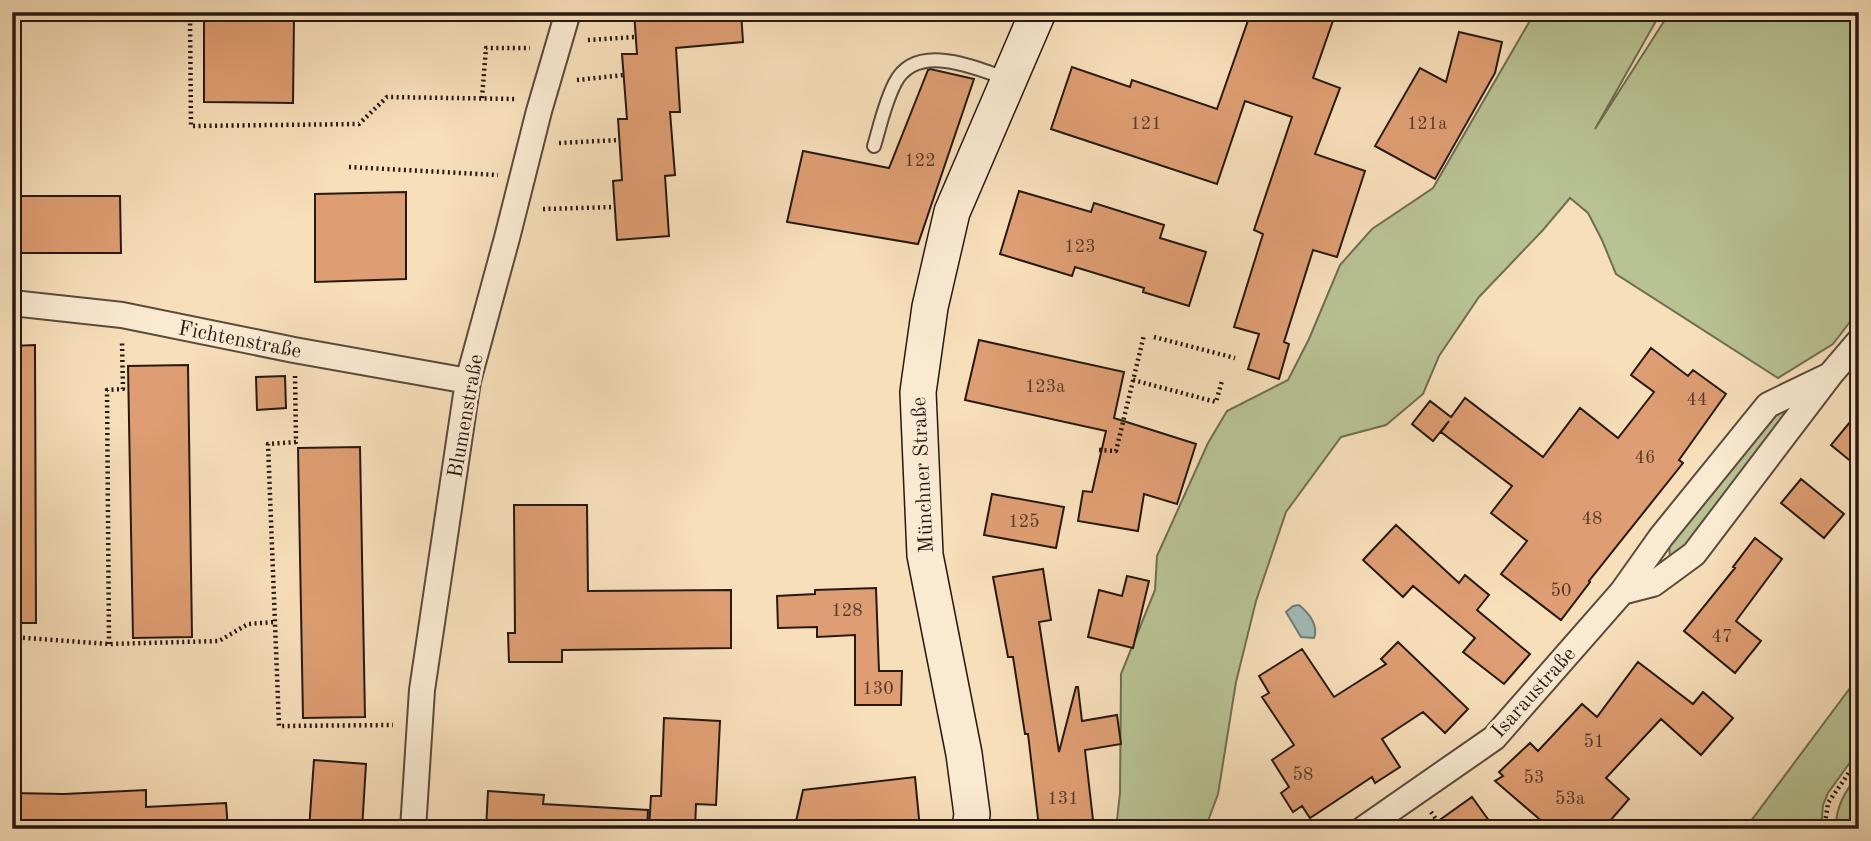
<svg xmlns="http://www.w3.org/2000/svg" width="1871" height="841" font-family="'Old Standard TT',serif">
	<rect width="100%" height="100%" fill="#f7dfba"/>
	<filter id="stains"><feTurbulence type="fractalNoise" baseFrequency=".00286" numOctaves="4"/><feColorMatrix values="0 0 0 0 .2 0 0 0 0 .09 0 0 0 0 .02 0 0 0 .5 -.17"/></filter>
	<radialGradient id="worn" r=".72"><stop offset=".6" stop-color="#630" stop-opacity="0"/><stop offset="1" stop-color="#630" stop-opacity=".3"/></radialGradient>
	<path fill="#b8c293" stroke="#706e53" stroke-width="2" d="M 1535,12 L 1661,12 L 1595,129 L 1670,12 L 1859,12 L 1859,310 L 1833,344 L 1778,378 L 1616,274 L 1602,240 L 1588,213 L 1570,198 L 1543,230 L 1479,297 L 1439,356 L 1423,394 L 1386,425 L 1341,437 L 1286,512 L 1256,601 L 1236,682 L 1218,794 L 1205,829 L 1116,829 L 1120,793 L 1121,674 L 1155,590 L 1157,556 L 1208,443 L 1227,411 L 1288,380 L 1309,339 L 1340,265 L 1372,229 L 1433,188 Z
		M 1793,407 L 1685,555 L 1670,557 L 1669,544 L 1770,414 Z
		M 1859,676 L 1859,750 L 1828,793 L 1823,805 L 1821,829 L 1745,829 Z
		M 1859,774 L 1859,829 L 1836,829 C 1835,807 1846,790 1859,774 Z"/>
	<path fill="#a0bab8" stroke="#707a76" stroke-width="2" d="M 1299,605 C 1309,613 1319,626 1314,638 L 1301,637 L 1286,612 L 1293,606 Z"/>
	<path fill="#de9d72" stroke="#271913" stroke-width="2" d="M 634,12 L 741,12 L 743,42 L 676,48 L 680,112 L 670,112 L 675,175 L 665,176 L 669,236 L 617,240 L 613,181 L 622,180 L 618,119 L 627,119 L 622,54 L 637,54 Z
		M 1251,12 L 1336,12 L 1313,78 L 1340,88 L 1315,154 L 1365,171 L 1337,257 L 1313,250 L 1284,342 L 1289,344 L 1279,379 L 1248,369 L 1259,334 L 1234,327 L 1263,234 L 1254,230 L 1292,117 L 1245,101 L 1217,184 L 1051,129 L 1072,67 L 1130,87 L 1132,80 L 1217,109 Z
		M 204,15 L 294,18 L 293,103 L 204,102 Z
		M 1459,32 L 1502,42 L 1495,73 L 1435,179 L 1375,146 L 1420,68 L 1446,82 Z
		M 930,69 L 974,79 L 918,244 L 787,222 L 803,151 L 889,168 L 928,70 Z
		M 1019,191 L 1091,212 L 1094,203 L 1164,225 L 1160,238 L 1206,252 L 1189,306 L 1143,292 L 1144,288 L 1075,267 L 1072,276 L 1000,254 Z
		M 406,192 L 406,279 L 315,282 L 315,194 Z
		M 12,196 L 120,196 L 121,253 L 12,253 Z
		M 979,340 L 1124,372 L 1114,418 L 1196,444 L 1177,504 L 1144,494 L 1138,531 L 1078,521 L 1083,491 L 1092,492 L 1106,431 L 965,400 Z
		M 35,345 L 36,623 L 12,623 L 12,346 Z
		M 1651,348 L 1688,376 L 1693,370 L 1726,394 L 1679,460 L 1683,463 L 1589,581 L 1590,582 L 1561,620 L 1501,574 L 1527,541 L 1491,513 L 1512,486 L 1441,432 L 1449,421 L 1433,441 L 1412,424 L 1430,401 L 1451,417 L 1465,398 L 1543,457 L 1580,408 L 1618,438 L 1654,392 L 1631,375 Z
		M 188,365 L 192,637 L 133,638 L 128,366 Z
		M 285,376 L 286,408 L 257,410 L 256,377 Z
		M 1859,411 L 1859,468 L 1831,445 Z
		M 360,447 L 365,717 L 303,718 L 298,448 Z
		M 1801,479 L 1844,514 L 1824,538 L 1781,503 Z
		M 992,494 L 1064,507 L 1056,548 L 984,535 Z
		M 514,505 L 587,505 L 588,591 L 731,590 L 731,648 L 562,650 L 562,662 L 509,662 L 508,633 L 515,633 Z
		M 1396,525 L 1459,583 L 1465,575 L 1489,595 L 1477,610 L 1530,654 L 1504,684 L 1463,652 L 1475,638 L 1413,586 L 1403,597 L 1363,560 Z
		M 1755,538 L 1782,559 L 1736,621 L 1761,641 L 1735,673 L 1684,631 L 1735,568 L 1733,567 Z
		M 1043,569 L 1051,620 L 1039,622 L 1059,752 L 1076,687 L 1078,687 L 1082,721 L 1117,715 L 1121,744 L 1085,750 L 1093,820 L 1039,827 L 1028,734 L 1025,734 L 1013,657 L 1008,657 L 993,577 Z
		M 1127,576 L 1149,581 L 1133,648 L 1088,637 L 1099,590 L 1122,596 Z
		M 876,588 L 879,671 L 902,671 L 901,705 L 855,705 L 855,635 L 817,637 L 817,627 L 778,628 L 777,596 L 815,594 L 815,590 Z
		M 1398,642 L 1468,709 L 1445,733 L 1423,712 L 1382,739 L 1400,767 L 1375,783 L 1372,777 L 1310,818 L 1302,806 L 1293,812 L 1281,793 L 1289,787 L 1272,760 L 1294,745 L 1262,697 L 1269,693 L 1259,676 L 1302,649 L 1334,697 L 1386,664 L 1381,659 Z
		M 1638,662 L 1693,704 L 1703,692 L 1733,718 L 1701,755 L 1661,719 L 1606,778 L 1629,799 L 1603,829 L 1551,829 L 1495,781 L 1503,776 L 1499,772 L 1530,743 L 1538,751 L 1582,704 L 1597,717 Z
		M 664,718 L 720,721 L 716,805 L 696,804 L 695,829 L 649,829 L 651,796 L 661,796 Z
		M 314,760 L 366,764 L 362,829 L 309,829 Z
		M 915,777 L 920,829 L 807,829 L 795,826 L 803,790 Z
		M 146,790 L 146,807 L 226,803 L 228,829 L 12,829 L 12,793 L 64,794 Z
		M 488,791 L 544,795 L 543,804 L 648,810 L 647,829 L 486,829 Z
		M 1472,797 L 1495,829 L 1427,829 Z"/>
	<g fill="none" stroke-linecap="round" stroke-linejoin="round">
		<defs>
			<path id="service" d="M 874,146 C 880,126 885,102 895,83 C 916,42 973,67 1005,78"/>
			<path id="minor" d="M 12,303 L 122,315 L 294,350 L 468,381
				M 1622,592 L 1653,584 L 1694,554 L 1830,375 L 1859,341
				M 413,829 L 422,690 L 468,381 L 507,238 L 539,111 L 568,12
				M 1363,829 L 1494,738 L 1622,592 L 1661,537 L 1768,405 L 1830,375"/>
			<path id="secondary" d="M 970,829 L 972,814 L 964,754 L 925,555 L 918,392 L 930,307 L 952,212 L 1038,12"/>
		</defs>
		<use href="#service" stroke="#5b4a3d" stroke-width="16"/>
		<use href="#minor" stroke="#5b4a3d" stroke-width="28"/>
		<use href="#secondary" stroke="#271913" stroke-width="38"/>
		<path stroke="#271913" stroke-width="4.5" stroke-dasharray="2 3.5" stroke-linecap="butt" d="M 198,12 L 190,16 L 191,126 L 359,124 L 387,97 L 516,99
			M 588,40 L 635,37
			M 577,80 L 624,75
			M 482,98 L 486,48 L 530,48
			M 559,143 L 619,140
			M 349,167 L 498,175
			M 543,209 L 615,207
			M 1154,337 L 1235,358
			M 295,376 L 296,442 L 268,444 L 279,726 L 393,725
			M 1133,380 L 1216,402 L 1222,381
			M 1099,450 L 1116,451 L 1144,335
			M 12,637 L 109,644 L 219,641 L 248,624 L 275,622
			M 109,644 L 107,390 L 123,389 L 122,342
			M 1431,812 L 1443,829
			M 1824,829 L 1828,803 L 1859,758"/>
		<use href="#service" stroke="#faead2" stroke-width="12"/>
		<use href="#minor" stroke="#faead2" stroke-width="24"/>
		<use href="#secondary" stroke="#faead2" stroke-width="35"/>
	</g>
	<g text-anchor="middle" stroke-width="6" stroke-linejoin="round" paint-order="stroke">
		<g font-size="18" fill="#553a2b">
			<text x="1146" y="129">121</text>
			<text x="1427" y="129">121a</text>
			<text x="920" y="166">122</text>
			<text x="1080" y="252">123</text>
			<text x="1045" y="392">123a</text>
			<text x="1697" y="405">44</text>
			<text x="1645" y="463">46</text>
			<text x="1592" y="524">48</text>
			<text x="1024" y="527">125</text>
			<text x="1561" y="596">50</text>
			<text x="847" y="616">128</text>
			<text x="1722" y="642">47</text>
			<text x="878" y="694">130</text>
			<text x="1594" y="747">51</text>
			<text x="1303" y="780">58</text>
			<text x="1534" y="783">53</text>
			<text x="1063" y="804">131</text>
			<text x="1570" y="804">53a</text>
		</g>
		<g font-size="21" fill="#271913" stroke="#faead2">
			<text transform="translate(240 339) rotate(11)" y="7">Fichtenstraße</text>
			<text transform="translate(465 416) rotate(-80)" y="7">Blumenstraße</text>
			<text transform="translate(922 475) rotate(-93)" y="7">Münchner Straße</text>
			<text transform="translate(1533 692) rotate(-48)" y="7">Isaraustraße</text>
		</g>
	</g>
	<rect width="1871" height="841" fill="none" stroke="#f7dfba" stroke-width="42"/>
	<rect x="14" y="14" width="1843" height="813" fill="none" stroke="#271913" stroke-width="3.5"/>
	<rect x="21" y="21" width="1829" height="799" fill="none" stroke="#271913" stroke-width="2"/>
	<rect width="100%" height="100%" filter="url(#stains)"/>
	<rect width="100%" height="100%" fill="url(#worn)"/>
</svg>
